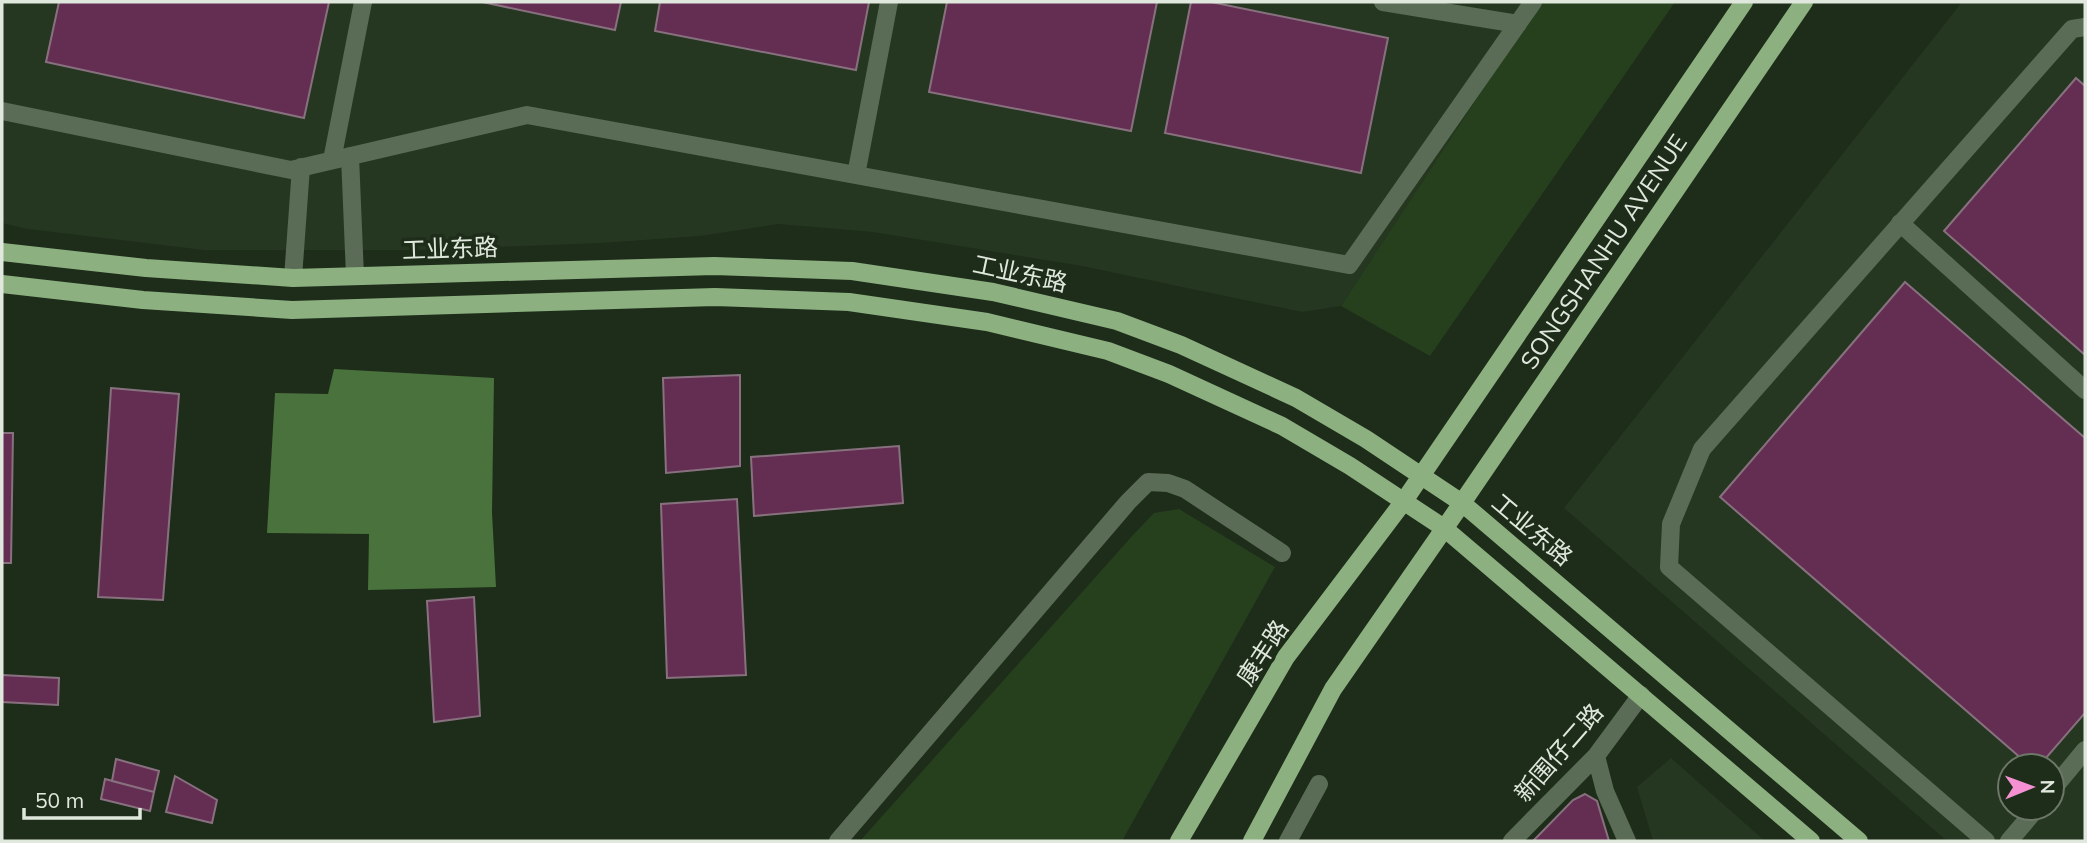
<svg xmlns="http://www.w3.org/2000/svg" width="2087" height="843" font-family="Mulish,'Noto Sans SC',sans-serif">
	<rect width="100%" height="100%" fill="#1e2c1a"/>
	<path fill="#253720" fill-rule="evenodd" d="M 2,2 L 1540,2 L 1341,306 L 1302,312 L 1082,266 L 873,232 L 778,224 L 700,236 L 602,243 L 415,250 L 204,250 L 28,229 L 2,223 Z
		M 1962,2 L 2085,2 L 2085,841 L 1947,841 L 1564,508 ZM 2010,766 L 2052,766 L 2052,808 L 2010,808 Z
		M 1671,758 L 1765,841 L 1653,841 L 1637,787 Z"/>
	<path fill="#26401d" d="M 1540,2 L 1675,2 L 1430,356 L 1341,306 Z
		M 1179,509 L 1275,567 L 1122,841 L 860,841 L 1133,535 L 1154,513 Z"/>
	<path fill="#4a723d" d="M 334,369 L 494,378 L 492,513 L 496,587 L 368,590 L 369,534 L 267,533 L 275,393 L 328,394 Z"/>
	<path fill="#642e52" stroke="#88717f" stroke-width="2" d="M 59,2 L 329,2 L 304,118 L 46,62 Z
		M 482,2 L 621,2 L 615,30 Z
		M 660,2 L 869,2 L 856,70 L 655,31 Z
		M 947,2 L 1157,2 L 1131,131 L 929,92 Z
		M 1191,2 L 1211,2 L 1388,38 L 1361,173 L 1165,133 Z
		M 2076,78 L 2085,86 L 2085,355 L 1944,231 Z
		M 1905,282 L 2085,438 L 2085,713 L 2039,766 L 2030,766 L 1720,497 Z
		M 740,375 L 740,466 L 666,473 L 663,378 Z
		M 111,388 L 179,394 L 163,600 L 98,597 Z
		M 2,433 L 13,433 L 11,563 L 2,563 Z
		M 899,446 L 903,503 L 754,516 L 751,457 Z
		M 737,499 L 746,675 L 667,678 L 661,504 Z
		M 474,597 L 480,716 L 434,722 L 427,601 Z
		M 2,675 L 59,678 L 58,705 L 2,702 Z
		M 116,759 L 159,771 L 154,792 L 112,781 Z
		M 175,776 L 217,800 L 212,823 L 166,812 Z
		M 105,779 L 154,792 L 150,811 L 101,799 Z
		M 1585,794 L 1597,801 L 1609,841 L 1533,841 L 1573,800 Z"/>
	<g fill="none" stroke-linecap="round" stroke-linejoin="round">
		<path stroke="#5a6c55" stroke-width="18" d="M 1383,2 L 1518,24
			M 2,111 L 291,170 L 527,115 L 1349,265 L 1533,2
			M 350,156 L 355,276
			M 332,160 L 363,2
			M 856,175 L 889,2
			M 1900,223 L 2085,390
			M 293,278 L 301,167
			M 1596,756 L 1605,791 L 1627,841
			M 2052,790 L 2085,750
			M 838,841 L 1128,502 L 1148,482 L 1168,483 L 1185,489 L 1282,553
			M 1288,841 L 1319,784
			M 1512,841 L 1596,756 L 1641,695
			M 1986,841 L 1669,567 L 1671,524 L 1702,449 L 2072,29 L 2085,27
			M 2009,841 L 2037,808"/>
		<path stroke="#8cb080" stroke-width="18" d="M 2,252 L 146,268 L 293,278 L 714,266 L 852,271 L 993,292 L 1117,321 L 1181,345 L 1296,398 L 1366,439 L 1462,503 L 1859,841
			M 2,284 L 143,300 L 292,310 L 715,297 L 849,302 L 987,322 L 1108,351 L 1169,374 L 1282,426 L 1350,466 L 1444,528 L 1811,841
			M 1179,841 L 1286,657 L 1404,501 L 1744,2
			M 1252,841 L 1333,689 L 1462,503 L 1804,2"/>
	</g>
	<g text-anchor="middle" stroke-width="7" stroke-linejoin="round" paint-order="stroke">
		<g font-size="24" fill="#e0e8dd" stroke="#1e2c1a">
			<text transform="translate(450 249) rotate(-2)" y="8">工业东路</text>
			<text transform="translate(1604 252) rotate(-56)" y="8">SONGSHANHU AVENUE</text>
			<text transform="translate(1020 274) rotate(12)" y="8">工业东路</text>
			<text transform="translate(1532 530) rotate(40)" y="8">工业东路</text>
			<text transform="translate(1263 653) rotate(-57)" y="8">康丰路</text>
			<text transform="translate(1559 753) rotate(-49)" y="8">新围仔二路</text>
		</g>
	</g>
	<rect width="2087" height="843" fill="none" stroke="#e0e8dd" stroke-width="7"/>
	<g transform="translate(2031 787) rotate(89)"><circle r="33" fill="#1e2c1a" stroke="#6c7768" stroke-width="2"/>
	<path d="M0-5L12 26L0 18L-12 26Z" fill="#f591d2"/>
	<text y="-10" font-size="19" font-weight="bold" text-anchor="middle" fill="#e0e8dd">N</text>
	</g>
	<path d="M24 808v10h116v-10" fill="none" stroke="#e0e8dd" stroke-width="3.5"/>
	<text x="35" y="808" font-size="21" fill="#e0e8dd" stroke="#1e2c1a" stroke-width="5" paint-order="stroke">50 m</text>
</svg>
